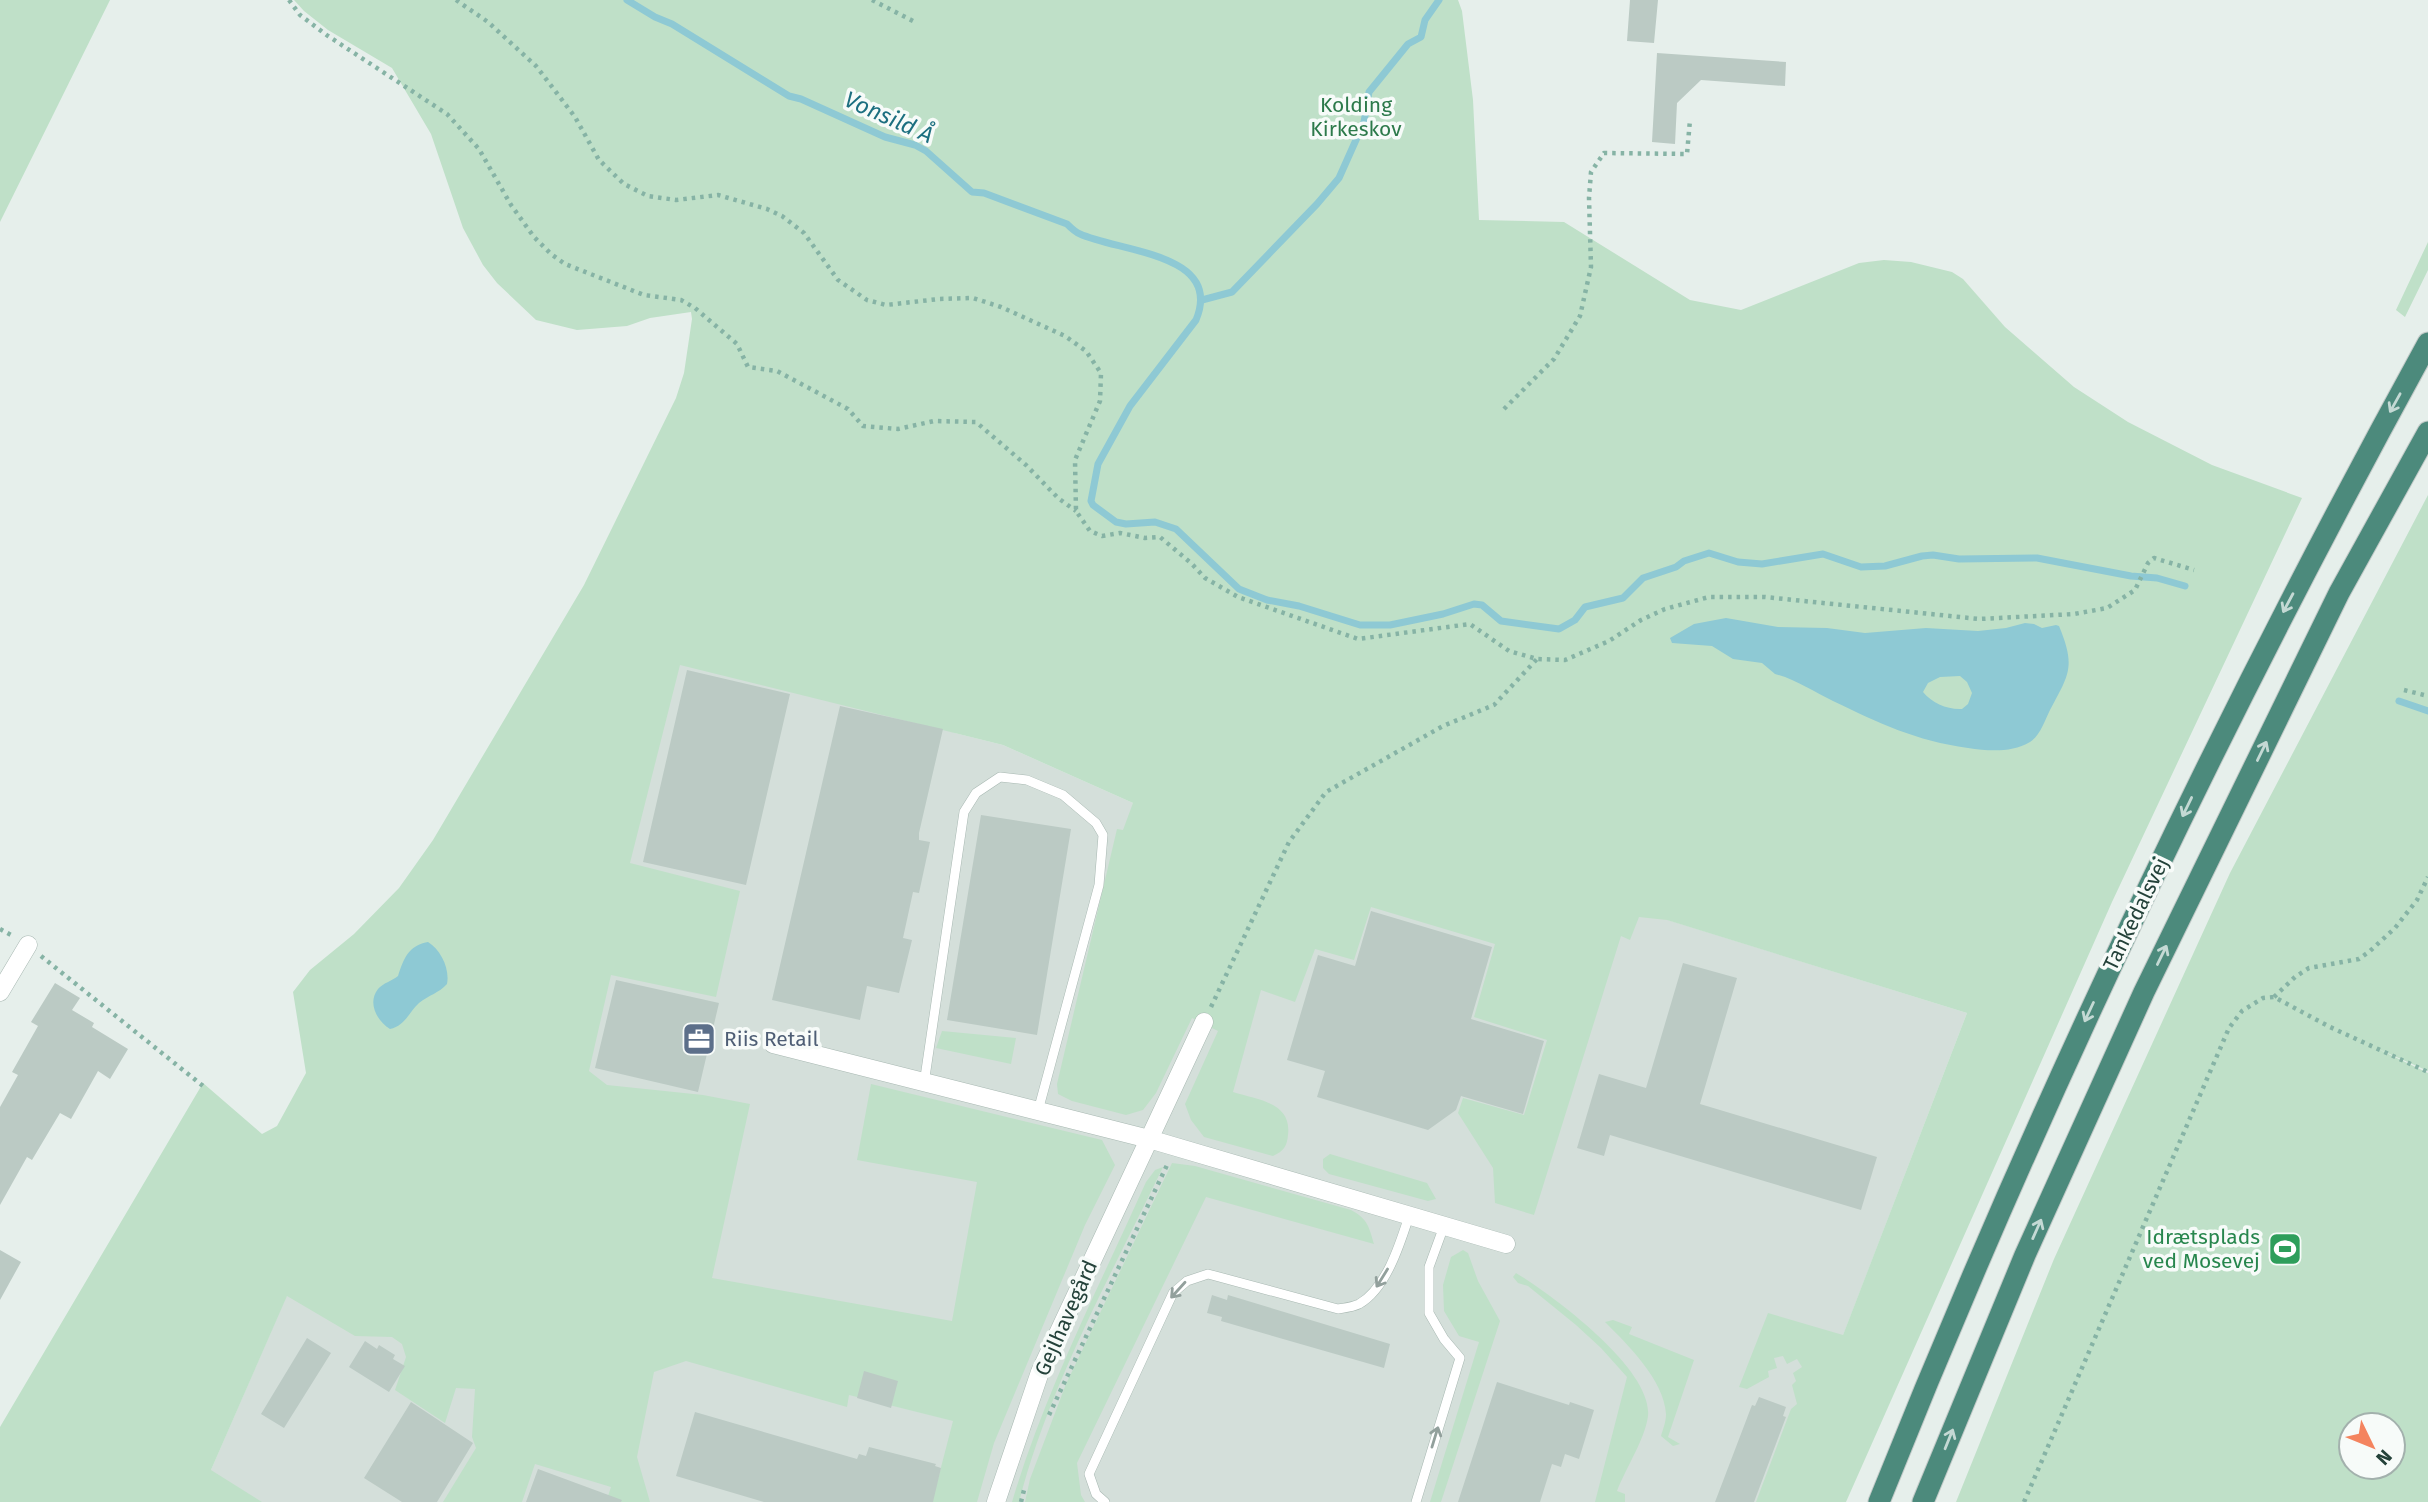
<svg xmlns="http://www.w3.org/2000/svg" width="2428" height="1502" font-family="'Fira Sans',sans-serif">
	<rect width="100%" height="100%" fill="#e6efeb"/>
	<path fill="#d4dfda" d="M 704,584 L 955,733 L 1003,745 L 1133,803 L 1157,733 L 1668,920 L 1967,1013 L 1779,1502 L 197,1502 L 323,1212 Z"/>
	<path fill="#bfe0c8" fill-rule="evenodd" d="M 0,0 L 110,0 L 0,222 Z
		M 294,0 L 1458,0 L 1462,11 L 1473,100 L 1479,220 L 1564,222 L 1690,300 L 1741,310 L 1859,263 L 1884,260 L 1911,262 L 1952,272 L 1963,279 L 2005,327 L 2074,387 L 2128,422 L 2212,465 L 2302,498 L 2112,902 L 1846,1502 L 1756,1502 L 1791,1409 L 1797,1404 L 1792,1385 L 1796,1381 L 1793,1373 L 1802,1367 L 1797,1359 L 1787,1364 L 1783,1356 L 1774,1358 L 1777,1368 L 1768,1371 L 1769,1377 L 1747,1389 L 1739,1387 L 1768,1313 L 1843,1335 L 1967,1013 L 1667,920 L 1639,917 L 1630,940 L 1621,936 L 1534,1215 L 1495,1203 L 1493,1168 L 1458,1113 L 1463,1098 L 1524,1115 L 1547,1040 L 1474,1017 L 1495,944 L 1371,907 L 1354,960 L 1315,949 L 1295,1002 L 1261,990 L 1233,1092 C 1258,1100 1292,1102 1288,1135 C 1287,1146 1284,1151 1273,1156 L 1204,1137 L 1191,1120 L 1185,1104 L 1218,1031 L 1192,1018 L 1156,1093 L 1143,1110 L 1126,1115 L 1072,1101 L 1058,1094 L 1057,1084 L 1117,829 L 1123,830 L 1133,803 L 1003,745 L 680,665 L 630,863 L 740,891 L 716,997 L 611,975 L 589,1071 L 607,1085 L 703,1095 L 750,1104 L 712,1278 L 952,1321 L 977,1182 L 857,1160 L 871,1084 L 1102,1140 L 1115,1165 L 1085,1225 L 994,1443 L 977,1502 L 932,1502 L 953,1421 L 849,1395 L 847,1407 L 686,1361 L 654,1372 L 637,1457 L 650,1502 L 606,1502 L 611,1487 L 535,1464 L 522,1502 L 443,1502 L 476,1448 L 472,1437 L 475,1389 L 456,1388 L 445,1423 L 395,1390 L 406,1357 L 402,1344 L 392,1337 L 355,1336 L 287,1296 L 211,1470 L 262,1502 L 0,1502 L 0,1427 L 203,1083 L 262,1134 L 277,1126 L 306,1073 L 293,992 L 310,970 L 354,934 L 399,888 L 433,840 L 584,585 L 676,398 L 684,373 L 692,319 L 691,312 L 650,318 L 627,326 L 577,330 L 536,320 L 497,283 L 483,265 L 463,228 L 431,134 L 392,68 L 328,30 L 304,11 Z
		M 2428,242 L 2428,270 L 2405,317 L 2396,310 Z
		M 2428,495 L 2428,1071 L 2376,1048 L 2428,1073 L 2428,1502 L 1956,1502 L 2054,1259 L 2230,873 ZM 2393,1425 L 2393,1467 L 2351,1467 L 2351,1425 Z
		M 942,1031 L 1016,1038 L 1011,1064 L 936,1048 Z
		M 1330,1154 L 1427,1183 L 1436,1199 L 1428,1201 L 1329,1174 L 1323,1168 L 1323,1159 Z
		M 1172,1163 L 1195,1166 L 1351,1210 C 1368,1219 1369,1227 1374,1244 L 1206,1197 L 1077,1463 L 1081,1495 L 1085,1502 L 1025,1502 L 1030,1479 L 1066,1384 Z
		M 1163,1167 C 1111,1275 1049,1386 1019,1502 L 1012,1502 C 1045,1391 1099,1287 1146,1182 L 1155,1170 Z
		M 1463,1250 L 1468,1253 L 1478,1281 L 1500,1321 L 1441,1502 L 1430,1502 L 1479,1342 L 1459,1336 L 1444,1311 L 1443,1285 L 1451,1257 Z
		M 1516,1273 C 1552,1295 1653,1369 1648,1416 C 1645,1439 1626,1468 1617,1491 L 1625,1494 L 1625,1502 L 1595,1502 L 1627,1377 L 1601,1348 L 1576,1325 L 1528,1286 L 1518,1283 L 1513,1277 Z
		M 1613,1320 L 1632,1327 L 1629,1334 L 1694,1360 L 1668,1437 L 1680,1444 L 1673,1446 L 1661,1436 C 1663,1429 1666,1422 1666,1414 C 1664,1380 1628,1345 1605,1322 Z"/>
	<path fill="#8ec9d4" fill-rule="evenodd" d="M 1726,618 L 1778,627 L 1827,628 L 1865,633 L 1926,628 L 1978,631 L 2006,628 L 2025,623 L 2034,624 L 2042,628 L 2056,625 L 2059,626 C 2076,667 2069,674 2050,710 C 2045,720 2040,736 2030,742 C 2011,753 1989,751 1968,748 C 1916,741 1879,723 1833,701 C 1814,692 1795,679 1775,674 L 1762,663 L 1733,659 L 1712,646 L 1672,643 L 1670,638 L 1694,624 ZM 1960,676 L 1967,682 L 1972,693 L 1968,704 L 1962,709 C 1948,710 1932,703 1923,692 L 1928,683 L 1940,677 Z
		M 428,942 C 441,950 450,969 447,984 C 439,993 429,995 419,1003 C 409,1012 405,1026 390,1029 C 377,1021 367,1003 378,989 C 383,983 392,981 398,976 C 404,958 408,946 428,942 Z"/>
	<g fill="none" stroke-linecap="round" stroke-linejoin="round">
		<path stroke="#8ec9d4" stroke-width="7" d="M 627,0 L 655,17 L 672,24 L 789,96 L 801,99 L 885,137 L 915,145 L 926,151 L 972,192 L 984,193 L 1067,224 C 1071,228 1075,232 1080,234 C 1119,252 1224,253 1196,320 L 1130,406 L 1098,464 L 1091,501 L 1093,505 L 1116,522 L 1126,524 L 1155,522 L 1176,529 L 1239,589 L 1267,600 L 1299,606 L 1360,625 L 1390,625 L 1443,614 L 1474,604 L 1482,605 L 1501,621 L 1559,629 L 1575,620 L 1585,607 L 1623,598 L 1643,578 L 1676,567 L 1684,561 L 1709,553 L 1738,562 L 1762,564 L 1823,554 L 1861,567 L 1885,566 L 1922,556 L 1933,555 L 1959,559 L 2037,558 L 2131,576 L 2157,578 L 2185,586
			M 1202,300 L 1232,292 L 1317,204 L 1339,178 L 1364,122 L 1369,92 L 1408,44 L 1421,37 L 1425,20 L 1439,0
			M 2399,701 L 2428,711"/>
	</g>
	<path fill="#bbcac4" d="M 1630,0 L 1658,0 L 1654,43 L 1627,41 Z
		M 1657,53 L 1786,62 L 1785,86 L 1701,80 L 1677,103 L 1675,144 L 1652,142 Z
		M 687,670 L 790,694 L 746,885 L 643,862 Z
		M 840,706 L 943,729 L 919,833 L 919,840 L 930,842 L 919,893 L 913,892 L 903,938 L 912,940 L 899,993 L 867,986 L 860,1020 L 772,1000 Z
		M 981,815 L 1071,829 L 1037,1035 L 947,1020 Z
		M 1371,911 L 1492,947 L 1471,1019 L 1544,1041 L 1523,1114 L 1461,1096 L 1456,1110 L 1428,1130 L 1317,1097 L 1325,1071 L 1287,1060 L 1318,955 L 1355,966 Z
		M 1683,963 L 1737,978 L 1700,1104 L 1877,1157 L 1861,1210 L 1610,1135 L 1604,1156 L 1577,1148 L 1599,1074 L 1646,1088 Z
		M 616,980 L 719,1003 L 698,1092 L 595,1068 Z
		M 55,983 L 80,998 L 72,1010 L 94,1023 L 92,1027 L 128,1049 L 110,1079 L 98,1071 L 71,1119 L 60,1113 L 32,1160 L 27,1157 L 0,1205 L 0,1107 L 18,1075 L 12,1072 L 38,1026 L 31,1022 Z
		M 0,1250 L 21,1262 L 0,1300 Z
		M 1212,1295 L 1227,1300 L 1228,1295 L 1390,1344 L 1384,1368 L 1221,1321 L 1222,1317 L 1207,1313 Z
		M 307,1338 L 331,1353 L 284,1428 L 261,1414 Z
		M 365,1341 L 377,1349 L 379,1345 L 395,1355 L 393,1359 L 405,1366 L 389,1392 L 349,1367 Z
		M 864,1371 L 898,1381 L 891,1408 L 857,1398 Z
		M 1497,1382 L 1569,1405 L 1570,1402 L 1594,1410 L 1579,1459 L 1565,1454 L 1561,1467 L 1552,1464 L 1540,1502 L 1458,1502 Z
		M 1759,1397 L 1786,1407 L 1783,1416 L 1786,1417 L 1754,1502 L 1715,1502 L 1752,1405 L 1755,1406 Z
		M 411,1402 L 473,1443 L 437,1502 L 402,1502 L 364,1478 Z
		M 695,1412 L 857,1459 L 859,1454 L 866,1456 L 869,1447 L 936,1464 L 935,1466 L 941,1468 L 933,1502 L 764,1502 L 676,1476 Z
		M 538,1469 L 622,1500 L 621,1502 L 526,1502 Z"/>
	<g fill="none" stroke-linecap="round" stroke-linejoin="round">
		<defs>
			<path id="service" d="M 924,1084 L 964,812 L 976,793 L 1000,777 L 1027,780 L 1063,795 L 1096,823 L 1103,835 L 1099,885 L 1038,1111
				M 1105,1502 L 1096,1494 L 1089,1474 L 1173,1293 L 1187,1281 L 1208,1274 L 1338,1309 C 1344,1308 1353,1307 1359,1304 C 1386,1289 1400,1244 1409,1216
				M 1416,1502 L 1460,1358 L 1444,1339 L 1429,1313 L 1429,1267 L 1444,1226"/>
			<path id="minor" d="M 0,992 L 28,945
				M 773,1044 L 1149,1139 L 1506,1244
				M 996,1502 L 1040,1372 L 1204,1022"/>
			<path id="trunk" d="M 1879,1502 C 2038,1104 2222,718 2428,343
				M 1923,1502 L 2025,1255 L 2144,992 L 2339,593 L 2428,432"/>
		</defs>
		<use href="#service" stroke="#a8b8b2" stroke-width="10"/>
		<use href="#minor" stroke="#a8b8b2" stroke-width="19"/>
		<use href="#trunk" stroke="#c2cac8" stroke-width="23"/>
		<path stroke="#86b3a5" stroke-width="4.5" stroke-dasharray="3.5 5" stroke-linecap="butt" d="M 289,0 L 300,15 L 328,36 L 447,114 L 479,149 L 511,205 L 534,237 L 551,254 L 565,264 L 644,295 L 681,300 L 695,308 L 737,344 L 748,367 L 777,371 L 848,409 L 863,426 L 898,429 L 934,421 L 976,422 L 1026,465 L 1058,498 L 1076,511
			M 456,0 L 488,22 L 536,66 L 575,117 L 599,160 L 624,184 L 648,196 L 676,200 L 718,195 L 767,209 L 782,216 L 804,233 L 838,280 L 867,300 L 886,305 L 939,299 L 973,298 L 1001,307 L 1065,336 L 1086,351 L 1101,373 L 1100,401 L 1075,460 L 1076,511 L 1090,531 L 1102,536 L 1120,533 L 1145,538 L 1160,537 L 1192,564 L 1205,578 L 1238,597 L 1358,639 L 1470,624 L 1509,651 L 1537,659 L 1565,660 L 1609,641 L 1641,620 L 1665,609 L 1709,597 L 1765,597 L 1979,619 L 2074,614 L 2107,608 L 2135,590 L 2148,563 L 2154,558 L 2194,570
			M 872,0 L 913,21
			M 1504,409 L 1554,359 L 1580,316 L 1591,267 L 1589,198 L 1591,172 L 1604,153 L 1687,154 L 1690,120
			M 2404,690 L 2428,696
			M 0,929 L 11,935
			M 41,956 L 203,1086
			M 2274,997 L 2295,977 L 2309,968 L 2359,959 L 2370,951 L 2395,928 L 2417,900 L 2428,877
			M 1211,1007 L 1289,842 L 1326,792 L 1443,726 L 1494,705 L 1537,659
			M 1049,1415 L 1168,1163
			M 1021,1502 L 1025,1486
			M 2024,1502 L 2229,1028 L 2242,1011 L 2263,998 L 2274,997 L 2330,1027 L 2428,1072"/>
		<use href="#service" stroke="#fff" stroke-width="9"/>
		<use href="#minor" stroke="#fff" stroke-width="18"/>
		<use href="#trunk" stroke="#4c8a7c" stroke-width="21"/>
	</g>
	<defs><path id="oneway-shaft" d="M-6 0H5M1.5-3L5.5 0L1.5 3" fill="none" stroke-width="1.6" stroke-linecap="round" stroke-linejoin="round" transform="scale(1.75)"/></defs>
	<g stroke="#c4d9d4">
		<use href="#oneway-shaft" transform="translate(2395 403) rotate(119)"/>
		<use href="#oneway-shaft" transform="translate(2288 603) rotate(118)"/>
		<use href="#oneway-shaft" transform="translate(2262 751) rotate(-64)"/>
		<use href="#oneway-shaft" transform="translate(2187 807) rotate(116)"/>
		<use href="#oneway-shaft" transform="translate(2162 955) rotate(-64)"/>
		<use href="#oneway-shaft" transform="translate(2089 1012) rotate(115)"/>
		<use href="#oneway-shaft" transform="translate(2037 1229) rotate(-66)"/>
		<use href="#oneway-shaft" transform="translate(1949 1439) rotate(-68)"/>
	</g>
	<g stroke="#92a09c">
		<use href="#oneway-shaft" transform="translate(1382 1278) rotate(122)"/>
		<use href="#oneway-shaft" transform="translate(1178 1290) rotate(132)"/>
		<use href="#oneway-shaft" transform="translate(1435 1437) rotate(-73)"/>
	</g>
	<defs>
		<symbol id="office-square" viewBox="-11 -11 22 22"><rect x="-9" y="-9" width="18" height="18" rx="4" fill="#5c6f8a" stroke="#f7fbf9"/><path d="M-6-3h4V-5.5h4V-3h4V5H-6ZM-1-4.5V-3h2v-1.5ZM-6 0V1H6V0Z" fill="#fff"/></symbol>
		<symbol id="stadium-square" viewBox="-11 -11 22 22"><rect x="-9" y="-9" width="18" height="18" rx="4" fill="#2e9e5b" stroke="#f7fbf9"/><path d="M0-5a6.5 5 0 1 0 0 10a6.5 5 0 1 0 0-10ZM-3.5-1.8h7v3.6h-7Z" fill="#fff"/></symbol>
	</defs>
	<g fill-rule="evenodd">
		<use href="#office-square" x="680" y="1020" width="38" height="38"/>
		<use href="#stadium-square" x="2266" y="1230" width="38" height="38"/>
	</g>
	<g text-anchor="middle" stroke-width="7" stroke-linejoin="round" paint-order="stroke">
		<g font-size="21" fill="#2d7a4b" stroke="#f7fbf9">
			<text x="1356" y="112">Kolding<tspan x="1356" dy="24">Kirkeskov</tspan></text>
		</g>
		<g font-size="21" fill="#24423a" stroke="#f7fbf9">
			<text transform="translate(2136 914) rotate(-64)" y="7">Tankedalsvej</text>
			<text transform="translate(1066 1318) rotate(-66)" y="7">Gejlhavegård</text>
		</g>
		<g font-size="21" fill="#4e5e75" stroke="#f7fbf9" text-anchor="start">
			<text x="724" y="1046">Riis Retail</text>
		</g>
		<g font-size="21" fill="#27864d" stroke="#f7fbf9" text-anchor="end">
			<text x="2260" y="1244">Idrætsplads<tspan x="2260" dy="24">ved Mosevej</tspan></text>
		</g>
		<g font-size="23" font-style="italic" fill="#1c6f80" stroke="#f7fbf9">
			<text transform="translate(889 117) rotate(24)" y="8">Vonsild Å</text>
		</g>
	</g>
	<g transform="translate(2372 1446) rotate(133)"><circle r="33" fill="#f7fbf9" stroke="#a3b1ad" stroke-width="2"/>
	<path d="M0-5L12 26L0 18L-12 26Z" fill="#f4845f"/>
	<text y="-10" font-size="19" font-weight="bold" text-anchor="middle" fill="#24423a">N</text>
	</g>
</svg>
